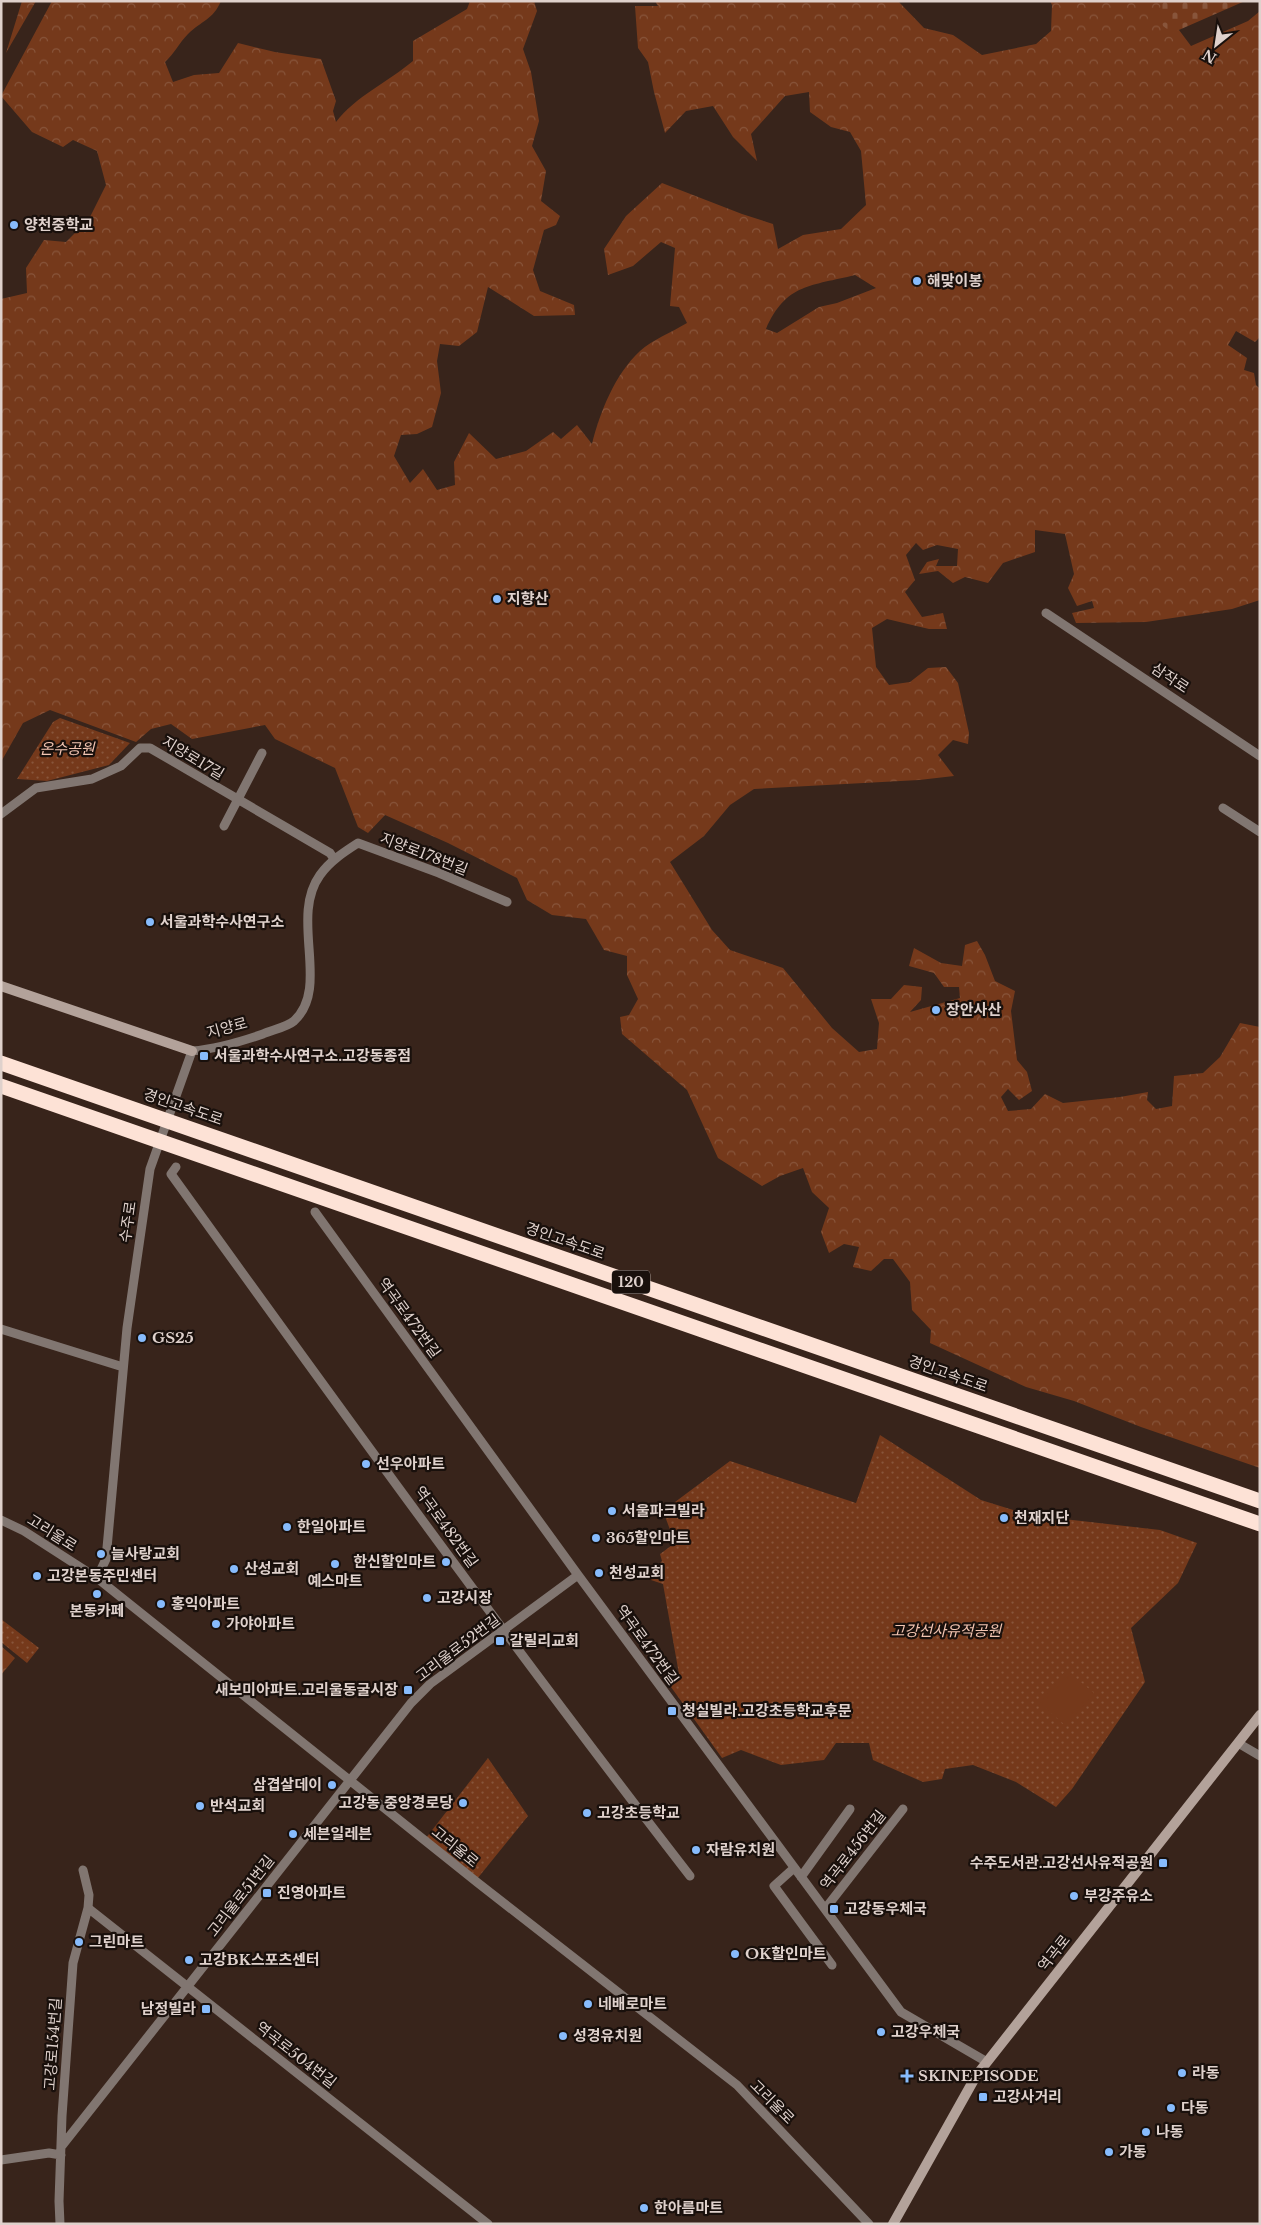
<svg xmlns="http://www.w3.org/2000/svg" width="1261" height="2225" font-family="'Libre Baskerville','Noto Sans KR',serif">
	<defs>
		<pattern id="forest-crowns" width="20" height="18" patternUnits="userSpaceOnUse" patternTransform="scale(1.25)"><rect width="20" height="18" fill="#75391b"/><path d="M2 6a3 3 0 1 1 6 0M12 15a3 3 0 1 1 6 0" fill="none" stroke="#88553b"/></pattern>
		<pattern id="cemetery-stones" width="16" height="16" patternUnits="userSpaceOnUse" patternTransform="scale(1.25)"><rect width="16" height="16" fill="#75391b"/><path d="M2 7V4a2 2 0 0 1 4 0v3zM10 15v-3a2 2 0 0 1 4 0v3z" fill="#88553b"/></pattern>
		<pattern id="park-dots" width="8" height="8" patternUnits="userSpaceOnUse" patternTransform="scale(1.25)"><rect width="8" height="8" fill="#75391b"/><path d="M2 2h.1M6 6h.1" fill="none" stroke="#88553b" stroke-width="1.8" stroke-linecap="round"/></pattern>
	</defs>
	<rect width="100%" height="100%" fill="#38241b"/>
	<path fill="url(#forest-crowns)" fill-rule="evenodd" d="M 22,1 L 36,1 L 6,53 Z
		M 52,1 L 221,1 C 213,20 201,21 188,34 C 179,43 174,54 165,62 L 173,82 L 194,75 L 219,73 L 238,43 L 275,52 L 321,59 L 336,101 L 333,111 L 336,122 C 356,96 388,82 413,61 L 413,41 L 467,9 L 470,1 L 534,1 L 537,11 L 523,49 L 531,72 L 539,121 L 532,146 L 546,171 L 541,201 L 560,216 L 556,225 L 544,230 L 533,270 L 540,291 L 574,305 L 575,315 L 534,316 L 488,287 L 477,332 L 459,346 L 440,344 L 437,361 L 441,393 L 432,427 L 417,434 L 401,435 L 394,456 L 410,483 L 423,469 L 437,490 L 455,485 L 454,462 L 469,433 L 496,459 L 526,451 L 553,432 L 561,439 L 577,425 L 592,444 C 600,412 615,374 640,351 C 652,340 672,332 687,323 L 679,307 L 670,306 L 675,248 L 661,242 L 633,266 L 608,275 L 604,249 L 626,216 L 662,183 L 742,214 L 773,224 L 778,249 L 803,235 L 841,229 L 866,205 L 861,151 L 850,132 L 831,127 L 810,112 L 809,92 L 785,96 L 751,134 L 757,161 L 733,137 L 713,106 L 686,111 L 665,133 L 654,92 L 648,62 L 638,48 L 635,6 L 658,6 L 655,1 L 898,1 L 924,28 L 953,35 L 982,55 L 1036,44 L 1051,31 L 1052,5 L 1050,1 L 1168,1 L 1173,22 L 1191,46 L 1248,21 L 1260,11 L 1260,337 L 1255,342 L 1236,331 L 1228,345 L 1247,358 L 1244,370 L 1254,373 L 1256,385 L 1260,389 L 1260,600 L 1232,609 L 1146,622 L 1076,623 L 1072,613 L 1094,608 L 1092,601 L 1077,606 L 1068,588 L 1074,574 L 1065,534 L 1035,530 L 1035,552 L 1003,563 L 988,583 L 965,577 L 953,583 L 938,571 L 919,574 L 927,562 L 939,559 L 936,566 L 957,566 L 958,549 L 937,545 L 923,550 L 916,543 L 906,555 L 915,580 L 905,592 L 922,617 L 943,613 L 947,629 L 929,629 L 887,619 L 872,628 L 876,667 L 889,685 L 910,682 L 928,668 L 946,667 L 958,683 L 969,733 L 968,744 L 953,740 L 938,755 L 954,776 L 919,780 L 754,789 L 730,805 L 704,836 L 670,862 L 712,930 L 730,950 L 783,968 L 832,1028 L 859,1052 L 877,1049 L 879,1023 L 871,999 L 891,999 L 904,985 L 922,987 L 921,1000 L 910,1012 L 960,998 L 959,987 L 944,987 L 934,973 L 909,966 L 914,948 L 941,963 L 962,966 L 965,945 L 977,941 L 985,955 L 995,981 L 1015,991 L 1011,1011 L 1017,1060 L 1027,1072 L 1032,1091 L 1019,1100 L 1008,1089 L 1001,1097 L 1008,1111 L 1031,1109 L 1045,1094 L 1063,1103 L 1120,1097 L 1148,1092 L 1147,1100 L 1156,1109 L 1172,1106 L 1174,1076 L 1203,1073 L 1220,1057 L 1240,1023 L 1260,1027 L 1260,1468 L 1141,1427 L 1074,1401 L 1026,1387 L 930,1343 L 931,1330 L 912,1310 L 910,1282 L 893,1259 L 884,1259 L 871,1271 L 853,1267 L 859,1247 L 844,1244 L 829,1253 L 821,1232 L 829,1208 L 812,1192 L 803,1168 L 780,1176 L 762,1186 L 718,1158 L 687,1090 L 622,1034 L 620,1017 L 629,1015 L 638,999 L 627,975 L 627,956 L 604,950 L 586,919 L 552,915 L 527,900 L 517,878 L 448,843 L 385,815 L 368,833 L 358,827 L 335,768 L 275,739 L 265,725 L 192,739 L 171,724 L 151,729 L 136,742 L 50,710 L 23,723 L 1,762 L 1,299 L 27,293 L 26,268 L 44,240 L 66,242 L 89,219 L 106,185 L 97,151 L 73,140 L 63,147 L 32,132 L 1,96 ZM 855,275 L 876,288 L 837,303 L 819,307 L 777,333 L 766,329 C 786,283 812,286 855,275 Z
		M 1,1646 L 15,1658 L 1,1675 Z"/>
	<path fill="url(#cemetery-stones)" d="M 1162,1 L 1245,1 L 1172,33 L 1163,26 L 1158,15 Z"/>
	<path fill="url(#park-dots)" d="M 60,718 L 130,743 L 109,765 L 47,781 L 17,779 L 53,722 Z
		M 880,1435 L 981,1500 L 1029,1515 L 1160,1530 L 1197,1543 L 1178,1583 L 1131,1628 L 1145,1682 L 1072,1789 L 1056,1807 L 1016,1782 L 973,1765 L 945,1769 L 942,1779 L 923,1782 L 873,1760 L 869,1743 L 836,1743 L 824,1760 L 781,1765 L 741,1750 L 722,1758 L 671,1687 L 679,1674 L 663,1584 L 645,1578 L 662,1561 L 660,1554 L 675,1543 L 663,1511 L 730,1461 L 856,1503 Z
		M 1,1619 L 39,1648 L 27,1663 L 1,1642 Z
		M 488,1758 L 528,1816 L 477,1879 L 426,1838 Z"/>
	<path fill="#75391b" d="M 1066,1670 L 1094,1693 L 1066,1726 L 1040,1703 Z"/>
	<g fill="none" stroke-linecap="round" stroke-linejoin="round">
		<path stroke="#817671" stroke-width="9" d="M 1046,613 L 1260,756
			M 1223,808 L 1260,832
			M 1,814 L 36,788 L 92,779 L 121,766 L 140,748 L 150,748 L 330,853 L 334,859
			M 224,826 L 262,753
			M 176,1167 L 171,1174 C 341,1410 512,1646 690,1876
			M 315,1212 L 578,1575 L 901,2012 L 987,2062
			M 1,1329 L 123,1367
			M 1,1520 L 24,1531 L 97,1578 L 478,1883 L 737,2085 L 869,2224
			M 97,1578 L 106,1559 L 127,1328 L 150,1169 L 192,1051 C 216,1049 240,1042 263,1034 C 272,1030 287,1027 294,1021 C 331,987 289,918 320,875 C 330,861 344,852 358,843 L 439,873 L 507,902
			M 1238,1743 L 1260,1756
			M 794,1868 L 774,1886 L 832,1965
			M 801,1877 L 850,1809
			M 88,1908 L 488,2224
			M 825,1909 L 903,1809
			M 61,2147 L 411,1703 L 430,1684 L 578,1575
			M 1,2160 L 49,2153 L 61,2155
			M 60,2224 L 59,2201 L 62,2116 L 73,1963 L 88,1908 L 89,1895 L 83,1870"/>
		<path stroke="#b3a29a" stroke-width="10" d="M 1,986 L 192,1051
			M 893,2224 L 976,2076 L 1260,1715"/>
		<path stroke="#fde2d6" stroke-width="15" d="M 1,1063 L 1260,1501
			M 1,1086 L 1260,1524"/>
	</g>
	<g fill="#87bbfc" stroke="#19100c" stroke-width="2">
		<circle cx="14" cy="225" r="5"/>
		<circle cx="917" cy="281" r="5"/>
		<circle cx="497" cy="599" r="5"/>
		<circle cx="150" cy="922" r="5"/>
		<circle cx="936" cy="1010" r="5"/>
		<rect x="199" y="1051" width="10" height="10" rx="2.5"/>
		<circle cx="142" cy="1338" r="5"/>
		<circle cx="366" cy="1464" r="5"/>
		<circle cx="612" cy="1511" r="5"/>
		<circle cx="1004" cy="1518" r="5"/>
		<circle cx="287" cy="1527" r="5"/>
		<circle cx="596" cy="1538" r="5"/>
		<circle cx="101" cy="1554" r="5"/>
		<circle cx="446" cy="1562" r="5"/>
		<circle cx="335" cy="1564" r="5"/>
		<circle cx="234" cy="1569" r="5"/>
		<circle cx="599" cy="1573" r="5"/>
		<circle cx="37" cy="1576" r="5"/>
		<circle cx="97" cy="1594" r="5"/>
		<circle cx="427" cy="1598" r="5"/>
		<circle cx="161" cy="1604" r="5"/>
		<circle cx="216" cy="1624" r="5"/>
		<rect x="495" y="1636" width="10" height="10" rx="2.5"/>
		<rect x="403" y="1685" width="10" height="10" rx="2.5"/>
		<rect x="667" y="1706" width="10" height="10" rx="2.5"/>
		<circle cx="332" cy="1785" r="5"/>
		<circle cx="463" cy="1803" r="5"/>
		<circle cx="200" cy="1806" r="5"/>
		<circle cx="587" cy="1813" r="5"/>
		<circle cx="293" cy="1834" r="5"/>
		<circle cx="696" cy="1850" r="5"/>
		<rect x="1158" y="1858" width="10" height="10" rx="2.5"/>
		<rect x="262" y="1888" width="10" height="10" rx="2.5"/>
		<circle cx="1074" cy="1896" r="5"/>
		<rect x="829" y="1904" width="10" height="10" rx="2.5"/>
		<circle cx="79" cy="1942" r="5"/>
		<circle cx="735" cy="1954" r="5"/>
		<circle cx="189" cy="1960" r="5"/>
		<circle cx="588" cy="2004" r="5"/>
		<rect x="201" y="2004" width="10" height="10" rx="2.5"/>
		<circle cx="881" cy="2032" r="5"/>
		<circle cx="563" cy="2036" r="5"/>
		<circle cx="1182" cy="2073" r="5"/>
		<path d="M904.5 2068.5h5v5h5v5h-5v5h-5v-5h-5v-5h5z"/>
		<rect x="978" y="2092" width="10" height="10" rx="2.5"/>
		<circle cx="1171" cy="2108" r="5"/>
		<circle cx="1146" cy="2132" r="5"/>
		<circle cx="1109" cy="2152" r="5"/>
		<circle cx="644" cy="2208" r="5"/>
	</g>
	<g text-anchor="middle" stroke-width="4.5" stroke-linejoin="round" paint-order="stroke">
		<rect fill="#19100c" stroke="#a49792" stroke-width="1" x="612" y="1270.5" width="38" height="23" rx="4"/>
		<g font-size="14" font-weight="bold" fill="#dfd1cc">
			<text x="631" y="1287">120</text>
		</g>
		<g font-size="15" font-weight="bold" fill="#dfd1cc" stroke="#19100c" text-anchor="start">
			<text x="24" y="230">양천중학교</text>
			<text x="927" y="286">해맞이봉</text>
			<text x="507" y="604">지향산</text>
			<text x="160" y="927">서울과학수사연구소</text>
			<text x="946" y="1015">장안사산</text>
			<text x="214" y="1061">서울과학수사연구소.고강동종점</text>
			<text x="152" y="1343">GS25</text>
			<text x="376" y="1469">선우아파트</text>
			<text x="622" y="1516">서울파크빌라</text>
			<text x="1014" y="1523">천재지단</text>
			<text x="297" y="1532">한일아파트</text>
			<text x="606" y="1543">365할인마트</text>
			<text x="111" y="1559">늘사랑교회</text>
			<text x="436" y="1567" text-anchor="end">한신할인마트</text>
			<text x="244" y="1574">산성교회</text>
			<text x="609" y="1578">천성교회</text>
			<text x="47" y="1581">고강본동주민센터</text>
			<text x="335" y="1586" text-anchor="middle">예스마트</text>
			<text x="437" y="1603">고강시장</text>
			<text x="171" y="1609">홍익아파트</text>
			<text x="97" y="1616" text-anchor="middle">본동카페</text>
			<text x="226" y="1629">가야아파트</text>
			<text x="510" y="1646">갈릴리교회</text>
			<text x="398" y="1695" text-anchor="end">새보미아파트.고리울동굴시장</text>
			<text x="682" y="1716">청실빌라.고강초등학교후문</text>
			<text x="322" y="1790" text-anchor="end">삼겹살데이</text>
			<text x="453" y="1808" text-anchor="end">고강동 중앙경로당</text>
			<text x="210" y="1811">반석교회</text>
			<text x="597" y="1818">고강초등학교</text>
			<text x="303" y="1839">세븐일레븐</text>
			<text x="706" y="1855">자람유치원</text>
			<text x="1153" y="1868" text-anchor="end">수주도서관.고강선사유적공원</text>
			<text x="277" y="1898">진영아파트</text>
			<text x="1084" y="1901">부강주유소</text>
			<text x="844" y="1914">고강동우체국</text>
			<text x="89" y="1947">그린마트</text>
			<text x="745" y="1959">OK할인마트</text>
			<text x="199" y="1965">고강BK스포츠센터</text>
			<text x="598" y="2009">네배로마트</text>
			<text x="196" y="2014" text-anchor="end">남정빌라</text>
			<text x="891" y="2037">고강우체국</text>
			<text x="573" y="2041">성경유치원</text>
			<text x="1192" y="2078">라동</text>
			<text x="918" y="2081">SKINEPISODE</text>
			<text x="993" y="2102">고강사거리</text>
			<text x="1181" y="2113">다동</text>
			<text x="1156" y="2137">나동</text>
			<text x="1119" y="2157">가동</text>
			<text x="654" y="2213">한아름마트</text>
		</g>
		<g font-size="15" fill="#dfd1cc" stroke="#19100c">
			<text transform="translate(1170 678) rotate(33)" y="5">삼작로</text>
			<text transform="translate(193 758) rotate(31)" y="5">지양로17길</text>
			<text transform="translate(424 854) rotate(21)" y="5">지양로178번길</text>
			<text transform="translate(227 1028) rotate(-15)" y="5">지양로</text>
			<text transform="translate(183 1107) rotate(19)" y="5">경인고속도로</text>
			<text transform="translate(128 1222) rotate(-82)" y="5">수주로</text>
			<text transform="translate(565 1241) rotate(19)" y="5">경인고속도로</text>
			<text transform="translate(409 1318) rotate(54)" y="5">역곡로472번길</text>
			<text transform="translate(948 1374) rotate(19)" y="5">경인고속도로</text>
			<text transform="translate(446 1527) rotate(54)" y="5">역곡로482번길</text>
			<text transform="translate(52 1533) rotate(32)" y="5">고리울로</text>
			<text transform="translate(647 1645) rotate(54)" y="5">역곡로472번길</text>
			<text transform="translate(458 1648) rotate(-37)" y="5">고리울로52번길</text>
			<text transform="translate(455 1847) rotate(39)" y="5">고리울로</text>
			<text transform="translate(853 1850) rotate(-52)" y="5">역곡로456번길</text>
			<text transform="translate(241 1896) rotate(-52)" y="5">고리울로51번길</text>
			<text transform="translate(1054 1953) rotate(-52)" y="5">역곡로</text>
			<text transform="translate(53 2044) rotate(-86)" y="5">고강로154번길</text>
			<text transform="translate(296 2055) rotate(38)" y="5">역곡로504번길</text>
			<text transform="translate(772 2102) rotate(45)" y="5">고리울로</text>
		</g>
		<g font-size="15" font-style="italic" fill="#f2c4b1" stroke="#19100c">
			<text x="67" y="754">온수공원</text>
			<text x="946" y="1636">고강선사유적공원</text>
		</g>
	</g>
	<rect width="1261" height="2225" fill="none" stroke="#dfd1cc" stroke-width="5"/>
	<g transform="translate(1216 45) rotate(210)" stroke="#19100c" stroke-width="4" paint-order="stroke">
	<path d="M0-4L9 19L0 12L-9 19Z" fill="#dfd1cc"/>
	<text y="-8" font-size="14" font-weight="bold" text-anchor="middle" fill="#dfd1cc">N</text>
	</g>
</svg>
